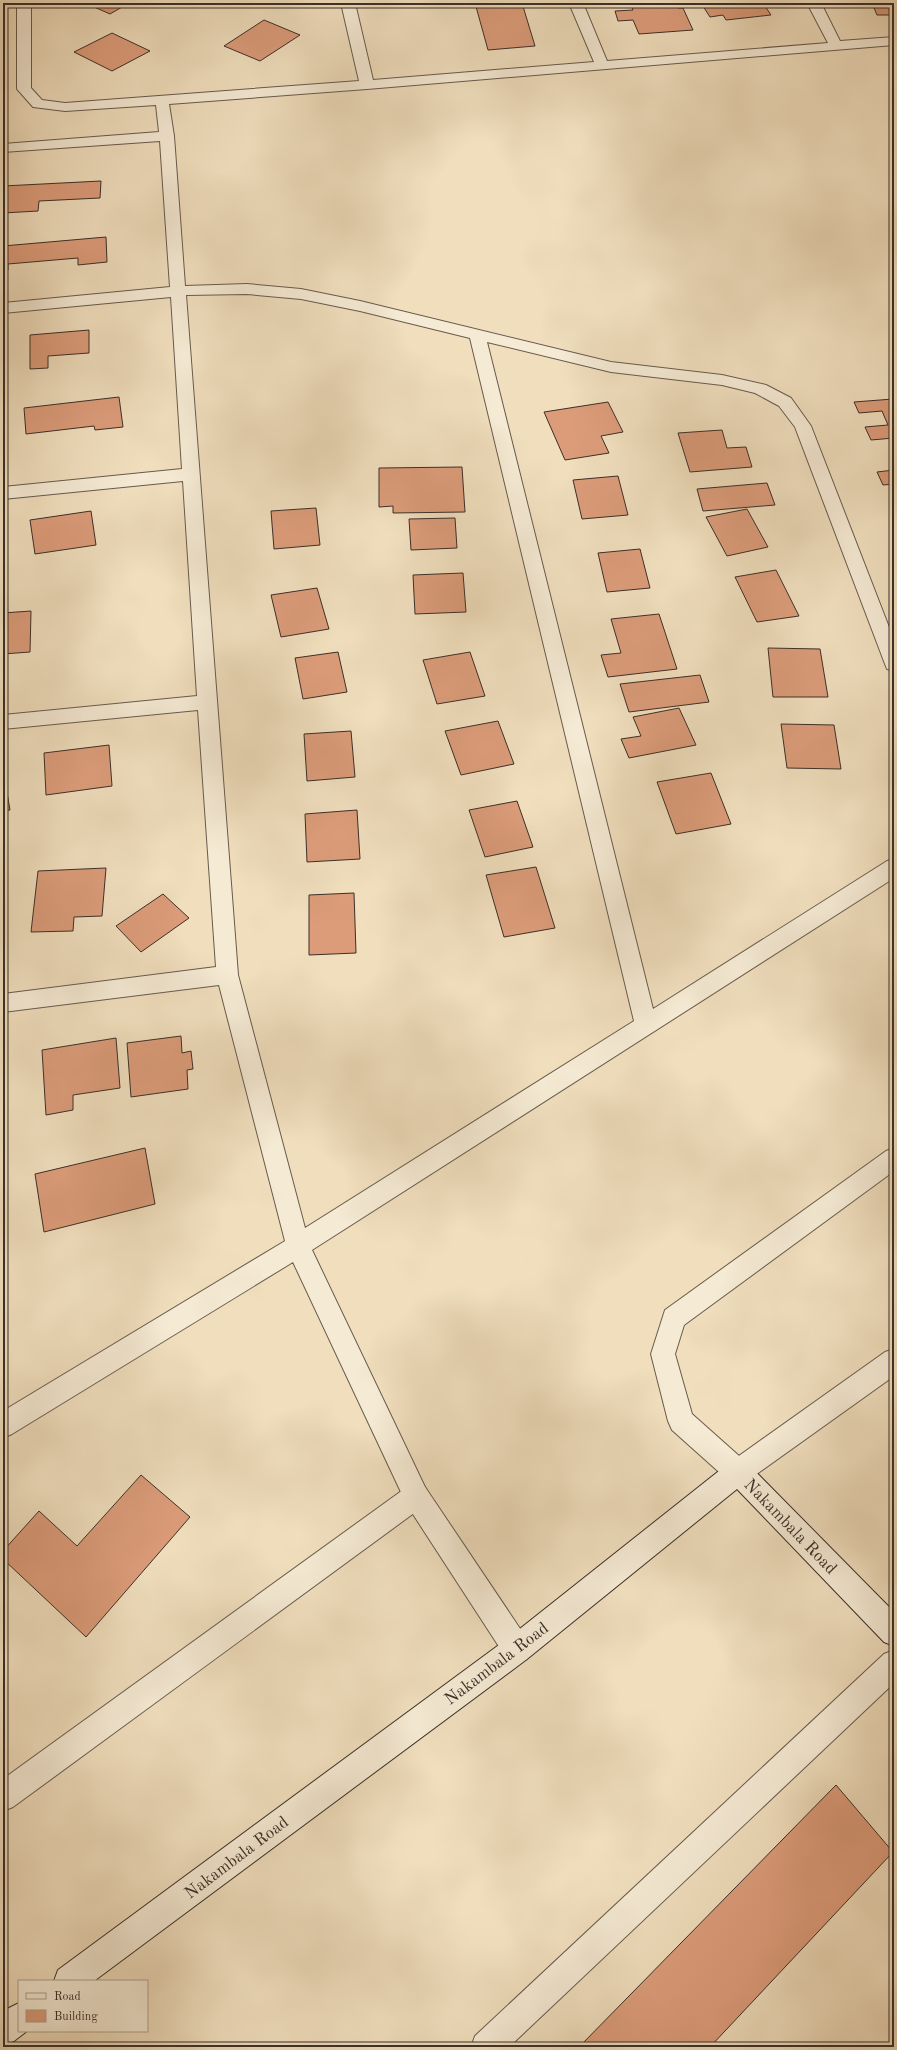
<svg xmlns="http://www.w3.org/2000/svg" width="897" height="2050" font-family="'Old Standard TT',serif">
	<rect width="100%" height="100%" fill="#f0debd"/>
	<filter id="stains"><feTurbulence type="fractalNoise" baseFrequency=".005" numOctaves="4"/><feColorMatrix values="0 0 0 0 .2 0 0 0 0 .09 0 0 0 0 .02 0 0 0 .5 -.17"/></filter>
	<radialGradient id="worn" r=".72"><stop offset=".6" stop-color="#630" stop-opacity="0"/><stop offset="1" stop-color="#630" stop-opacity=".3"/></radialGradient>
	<path fill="#dc9c7a" stroke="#3b2f28" d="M 85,3 L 129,3 L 110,14 Z
		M 475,3 L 522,3 L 535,46 L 488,50 Z
		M 630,3 L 675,3 L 678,8 L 683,8 L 693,30 L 639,34 L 633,20 L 618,21 L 615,11 L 633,10 Z
		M 701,3 L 763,3 L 771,15 L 726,20 L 723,15 L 710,17 Z
		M 872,3 L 894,3 L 894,15 L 877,15 Z
		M 264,20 L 300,35 L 260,61 L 224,46 Z
		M 112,33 L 150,51 L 112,71 L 74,52 Z
		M 101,181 L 100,198 L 39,201 L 38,211 L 3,213 L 3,186 Z
		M 106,237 L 107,262 L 78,265 L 78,258 L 8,264 L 8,270 L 3,271 L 3,246 Z
		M 89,330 L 89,353 L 48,356 L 48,368 L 30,369 L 30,335 Z
		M 119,397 L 123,427 L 95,430 L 94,426 L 26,434 L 24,408 Z
		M 893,399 L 894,438 L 871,440 L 865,427 L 888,425 L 882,411 L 859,413 L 854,402 Z
		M 608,402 L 623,432 L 601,436 L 609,453 L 565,460 L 544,412 Z
		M 722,430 L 727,448 L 746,447 L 752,467 L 690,472 L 678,433 Z
		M 462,467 L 465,512 L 393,513 L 393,506 L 379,507 L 379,468 Z
		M 894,470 L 894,484 L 883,485 L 877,472 Z
		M 618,476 L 628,515 L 582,519 L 573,480 Z
		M 767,483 L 775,505 L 703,511 L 697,489 Z
		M 316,508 L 320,545 L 274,549 L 271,511 Z
		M 747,509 L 768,547 L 727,556 L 706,517 Z
		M 91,511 L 96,545 L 35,554 L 30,520 Z
		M 455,518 L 457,548 L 411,550 L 409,519 Z
		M 640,549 L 650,588 L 607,592 L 598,553 Z
		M 776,570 L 799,616 L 757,622 L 735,577 Z
		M 463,573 L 466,612 L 415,614 L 413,575 Z
		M 317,588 L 329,629 L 281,637 L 271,595 Z
		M 31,611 L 30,652 L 3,654 L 3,613 Z
		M 659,614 L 677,669 L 608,677 L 601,655 L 621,653 L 611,619 Z
		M 768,648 L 820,649 L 828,697 L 773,697 Z
		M 338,652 L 347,692 L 303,699 L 295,658 Z
		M 470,652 L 485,696 L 437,704 L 423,660 Z
		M 700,675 L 709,702 L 629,712 L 620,684 Z
		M 679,708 L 696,745 L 629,758 L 621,739 L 641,736 L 633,717 Z
		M 498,721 L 514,764 L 461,775 L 445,731 Z
		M 781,724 L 834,725 L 841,769 L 787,768 Z
		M 351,731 L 355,777 L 307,781 L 304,734 Z
		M 109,745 L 112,786 L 46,795 L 44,753 Z
		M 3,769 L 10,810 L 3,811 Z
		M 711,773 L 731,824 L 676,834 L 657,782 Z
		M 517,801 L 533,847 L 485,857 L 469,810 Z
		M 357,810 L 360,859 L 307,862 L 305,814 Z
		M 536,867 L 555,928 L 504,937 L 486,875 Z
		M 106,868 L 102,916 L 74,917 L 73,931 L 31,932 L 38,871 Z
		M 354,893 L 356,953 L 309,955 L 309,895 Z
		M 163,894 L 189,918 L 141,952 L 116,926 Z
		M 181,1036 L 182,1053 L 191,1051 L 193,1069 L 187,1070 L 188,1089 L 131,1097 L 127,1043 Z
		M 116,1038 L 120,1088 L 73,1095 L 73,1110 L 46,1115 L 42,1050 Z
		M 145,1148 L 155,1204 L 44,1232 L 35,1174 Z
		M 141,1475 L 190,1517 L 86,1637 L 3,1559 L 3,1551 L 39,1511 L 77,1546 Z
		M 836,1785 L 893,1852 L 710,2047 L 579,2047 Z"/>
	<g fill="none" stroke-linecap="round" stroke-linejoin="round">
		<defs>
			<path id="lane" d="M 894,1148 L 894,1171 L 684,1325 L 675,1354 L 692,1414 L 747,1463 L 751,1472 L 747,1481 L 738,1485 L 729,1481 L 672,1430 L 668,1421 L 651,1354 L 665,1310 L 886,1151 Z
				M 416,1483 L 425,1487 L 429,1496 L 425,1505 L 13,1807 L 3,1811 L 3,1779 L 407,1487 Z"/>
			<path id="street" d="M 17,3 L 31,3 L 31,88 L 42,100 L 65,103 L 359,81 L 341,3 L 355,3 L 373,80 L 594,62 L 569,3 L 583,3 L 607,61 L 828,43 L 807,3 L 821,3 L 840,41 L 894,37 L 894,45 L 367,89 L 169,104 L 174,136 L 185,286 L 247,284 L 301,289 L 360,301 L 611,362 L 722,375 L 766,385 L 791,398 L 811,426 L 894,640 L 894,671 L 887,669 L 885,664 L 795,427 L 779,406 L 755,393 L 722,385 L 611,372 L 487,342 L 653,1009 L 887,861 L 894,859 L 894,878 L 312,1250 L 425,1487 L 527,1639 L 531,1649 L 527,1659 L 517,1663 L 507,1659 L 407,1505 L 293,1262 L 12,1434 L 3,1438 L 3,1411 L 285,1241 L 219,985 L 3,1012 L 3,994 L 216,967 L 198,710 L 3,729 L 3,715 L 197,696 L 183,481 L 3,499 L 3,487 L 182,469 L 171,297 L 3,313 L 3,303 L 170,287 L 160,141 L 3,152 L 3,144 L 159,132 L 156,105 L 65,111 L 33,107 L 17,89 ZM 247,294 L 301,299 L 360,311 L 470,338 L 634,1021 L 305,1228 L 238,975 L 186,295 Z
				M 894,1349 L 894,1376 L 747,1481 L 738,1485 L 729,1481 L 725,1472 L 729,1463 L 885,1352 Z
				M 894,1650 L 894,1683 L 509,2047 L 471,2047 L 475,2036 L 884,1654 Z"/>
			<path id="secondary" d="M 738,1459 L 747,1463 L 894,1612 L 894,1646 L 884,1642 L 737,1489 L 527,1659 L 94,1981 L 54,1981 L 58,1970 L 507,1639 L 729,1463 Z
				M 19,2003 L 19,2031 L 27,2031 L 14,2041 L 3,2045 L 3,2011 Z"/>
		</defs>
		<use href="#lane" stroke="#685b4d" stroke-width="2"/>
		<use href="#street" stroke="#685b4d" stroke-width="2"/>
		<use href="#secondary" stroke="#3b2f28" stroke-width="2"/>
		<use href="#lane" fill="#f5ead4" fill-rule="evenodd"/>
		<use href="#street" fill="#f5ead4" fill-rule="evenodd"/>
		<use href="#secondary" fill="#f5ead4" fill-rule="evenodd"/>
	</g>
	<g text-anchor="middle" stroke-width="4" stroke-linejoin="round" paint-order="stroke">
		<g font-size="17" fill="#3b2f28" stroke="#f5ead4">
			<text transform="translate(791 1526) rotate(46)" y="6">Nakambala Road</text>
			<text transform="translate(496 1663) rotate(-37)" y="6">Nakambala Road</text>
			<text transform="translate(236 1857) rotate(-37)" y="6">Nakambala Road</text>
		</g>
	</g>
	<rect width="897" height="2050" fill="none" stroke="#f0debd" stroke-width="16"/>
	<rect x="4" y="4" width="889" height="2042" fill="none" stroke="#3b2f28" stroke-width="2"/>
	<rect x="8" y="8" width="881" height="2034" fill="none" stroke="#3b2f28"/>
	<rect x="18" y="1980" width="130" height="52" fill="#f5ead4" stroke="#ab9f8f"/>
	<rect x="26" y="1993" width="20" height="6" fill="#f5ead4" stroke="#ab9f8f"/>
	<text x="54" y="2000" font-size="12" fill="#3b2f28">Road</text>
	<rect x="26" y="2010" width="20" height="12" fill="#dc9c7a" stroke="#ab9f8f"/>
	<text x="54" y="2020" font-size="12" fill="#3b2f28">Building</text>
	<rect width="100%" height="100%" filter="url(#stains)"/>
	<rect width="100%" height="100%" fill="url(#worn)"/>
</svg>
